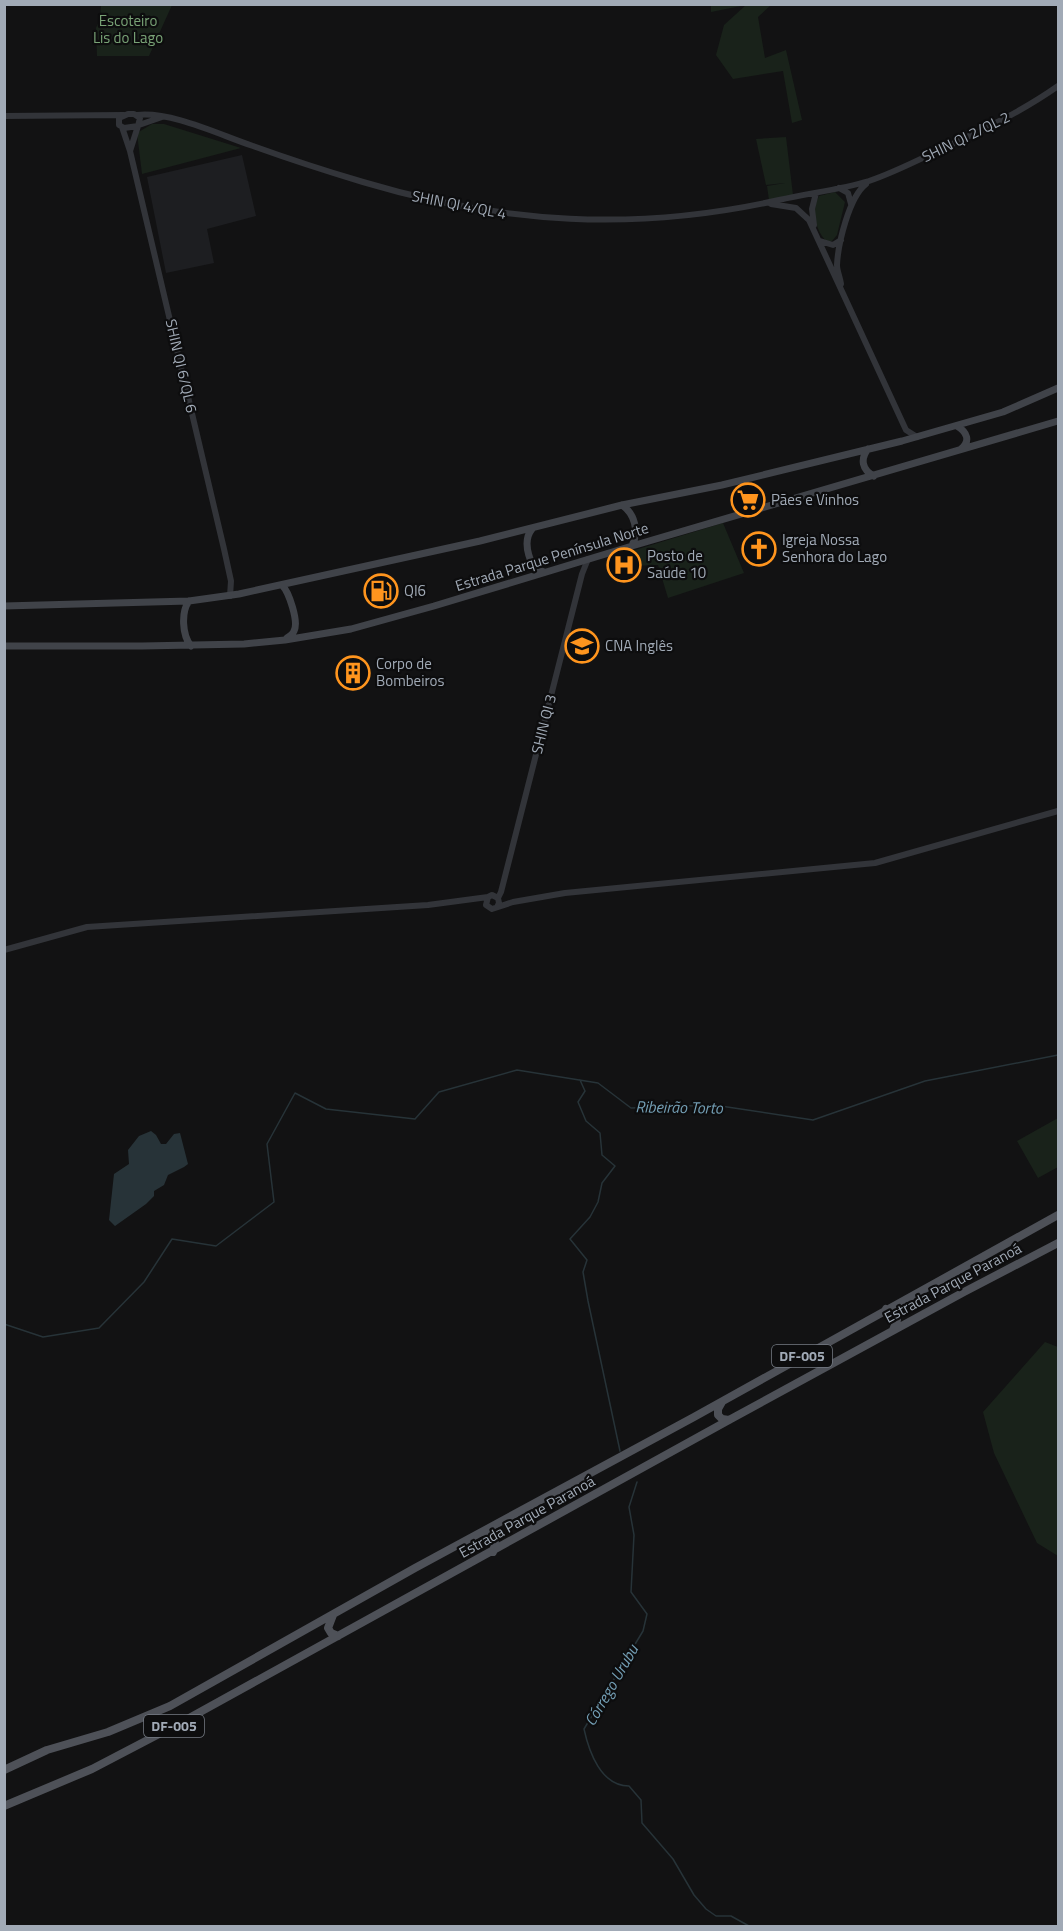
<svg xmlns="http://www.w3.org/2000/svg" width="1063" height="1931" font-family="'Titillium Web',sans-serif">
	<rect width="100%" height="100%" fill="#121213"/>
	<path fill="#1d1e21" d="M 242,155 L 256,216 L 207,229 L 214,263 L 166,273 L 147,177 Z"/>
	<path fill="#19221a" d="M 101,5 L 101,4 L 172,5 L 149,56 L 97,56 L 96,28 L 100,19 Z
		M 711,5 L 771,5 L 758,17 L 765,58 L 786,50 L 802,120 L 792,123 L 783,71 L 733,79 L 716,55 L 724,25 L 746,5 L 711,12 Z
		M 152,124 L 164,124 L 241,148 L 142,174 L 137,133 Z
		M 786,137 L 793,195 L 769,200 L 767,186 L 785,183 L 766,185 L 756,139 Z
		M 835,192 L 845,202 L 837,235 L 832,241 L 827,242 C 815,230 811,211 819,196 Z
		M 723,523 L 744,573 L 668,598 L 658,565 L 629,566 L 622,554 Z
		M 1058,1118 L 1058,1167 L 1038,1178 L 1017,1141 Z
		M 1045,1342 L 1058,1347 L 1058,1556 L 1037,1543 L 994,1453 L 983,1412 Z"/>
	<path fill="#273338" d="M 151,1131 L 156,1135 L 161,1144 L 166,1144 L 174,1134 L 180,1133 L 188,1164 L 184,1167 L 168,1175 L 164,1185 L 154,1191 L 154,1196 L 146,1204 L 115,1226 L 109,1220 L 114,1174 L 129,1164 L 128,1150 L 139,1136 Z"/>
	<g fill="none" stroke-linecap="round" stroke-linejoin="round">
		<path stroke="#273338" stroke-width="1.5" d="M 580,1080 L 585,1091 L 578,1102 L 586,1121 L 600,1133 L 602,1155 L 615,1166 L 602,1183 L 598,1202 L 590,1217 L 570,1239 L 587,1260 L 583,1272 L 588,1301 L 620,1451
			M 4,1324 L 43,1337 L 99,1328 L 144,1282 L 172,1239 L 216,1246 L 274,1202 L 267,1144 L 295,1093 L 326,1109 L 415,1119 L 439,1092 L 517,1070 L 598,1083 L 631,1108 L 714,1105 L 813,1120 L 925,1081 L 1058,1055
			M 637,1482 L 629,1507 L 634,1535 L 631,1592 L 647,1614 L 643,1631 L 584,1729 C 589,1752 601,1786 629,1786 L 641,1800 L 642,1823 L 673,1859 L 694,1895 L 706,1909 L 716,1916 L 731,1916 L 749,1926"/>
		<path stroke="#323439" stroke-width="6" d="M 128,114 L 134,114 L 140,118 L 138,126 L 124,128 L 119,125 L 119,118 Z
			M 137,115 C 171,111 220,135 253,146 C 289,159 326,171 363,182 C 503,224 636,232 779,200 C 809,193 839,190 869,181 C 896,172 922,158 948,146 C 987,128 1024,110 1058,86
			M 4,116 L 124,115
			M 139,125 L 162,117
			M 122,127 L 130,151 L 224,549 L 231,581 L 230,596
			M 130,151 L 138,126
			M 839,188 L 848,193 L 851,204
			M 771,204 L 796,208 L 809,220 L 906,430 L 917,437
			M 814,225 L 812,209 L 816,193
			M 820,241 L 833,245 L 841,240
			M 841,284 C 840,277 837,271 837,265 C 838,244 849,197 866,184
			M 498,898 L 501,892 L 582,574 L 588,559
			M 497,907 L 499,903 L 498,898 L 492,895 L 488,897 L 486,905 L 492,909 L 513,902 L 565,893 L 875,863 L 1058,811
			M 4,950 L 87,927 L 428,905 L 488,897"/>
		<path stroke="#404349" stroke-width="7" d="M 957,426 C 967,432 971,441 961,449
			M 868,449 C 860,459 862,470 874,476
			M 622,505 C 635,514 639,531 632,546
			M 532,529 C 523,540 528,556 534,568 L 544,572
			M 282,585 C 289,592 299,622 294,631 C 293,634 290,636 287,638
			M 189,601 C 181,612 182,635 191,646
			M 4,606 L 189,601 L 239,594 L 480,541 L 622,505 L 722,485 L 902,441 L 1003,412 L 1058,388
			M 4,646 L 142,646 L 244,644 L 285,640 L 351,629 L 434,606 L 632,546 L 1058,421"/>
		<path stroke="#4e5158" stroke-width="8" d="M 886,1309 L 893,1313 L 897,1320 L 893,1330
			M 722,1402 L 718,1409 L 718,1415 L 722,1419 L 729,1420
			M 483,1532 L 494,1536 L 495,1544 L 493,1552
			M 333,1615 L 328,1628 L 331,1633 L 338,1636
			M 4,1770 L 47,1750 L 108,1732 L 170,1706 L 415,1568 L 694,1417 L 1058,1215
			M 4,1806 L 92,1769 L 182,1722 L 729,1420 L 964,1292 L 1058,1243"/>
	</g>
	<defs>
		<symbol id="supermarket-ring" viewBox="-11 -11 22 22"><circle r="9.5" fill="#0d0d0e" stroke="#ff951e" stroke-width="1.5"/><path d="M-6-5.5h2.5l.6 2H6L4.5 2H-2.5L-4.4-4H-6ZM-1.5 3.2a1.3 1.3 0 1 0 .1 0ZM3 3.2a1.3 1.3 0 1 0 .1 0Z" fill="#ff951e"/></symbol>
		<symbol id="church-ring" viewBox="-11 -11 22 22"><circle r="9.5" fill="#0d0d0e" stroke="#ff951e" stroke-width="1.5"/><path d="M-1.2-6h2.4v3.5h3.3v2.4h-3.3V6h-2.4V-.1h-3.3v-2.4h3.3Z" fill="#ff951e"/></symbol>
		<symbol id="hospital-ring" viewBox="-11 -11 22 22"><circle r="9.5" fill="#0d0d0e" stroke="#ff951e" stroke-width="1.5"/><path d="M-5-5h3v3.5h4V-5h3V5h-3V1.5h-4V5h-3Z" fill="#ff951e"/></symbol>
		<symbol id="fuel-ring" viewBox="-11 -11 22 22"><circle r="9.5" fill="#0d0d0e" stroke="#ff951e" stroke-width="1.5"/><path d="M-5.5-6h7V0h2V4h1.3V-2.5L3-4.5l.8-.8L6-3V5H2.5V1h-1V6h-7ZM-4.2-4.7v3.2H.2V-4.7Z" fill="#ff951e"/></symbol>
		<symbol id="school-ring" viewBox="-11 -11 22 22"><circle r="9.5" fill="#0d0d0e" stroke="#ff951e" stroke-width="1.5"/><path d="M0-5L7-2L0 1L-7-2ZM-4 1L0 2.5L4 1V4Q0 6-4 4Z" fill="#ff951e"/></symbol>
		<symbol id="building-ring" viewBox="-11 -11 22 22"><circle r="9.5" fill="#0d0d0e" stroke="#ff951e" stroke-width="1.5"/><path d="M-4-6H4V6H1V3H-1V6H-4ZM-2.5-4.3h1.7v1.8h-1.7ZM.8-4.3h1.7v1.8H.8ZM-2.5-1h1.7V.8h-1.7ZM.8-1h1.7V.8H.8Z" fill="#ff951e"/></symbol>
	</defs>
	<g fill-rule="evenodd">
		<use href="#supermarket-ring" x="729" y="481" width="38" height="38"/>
		<use href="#church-ring" x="740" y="530" width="38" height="38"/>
		<use href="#hospital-ring" x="605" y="546" width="38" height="38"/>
		<use href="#fuel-ring" x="362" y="572" width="38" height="38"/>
		<use href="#school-ring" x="563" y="627" width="38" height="38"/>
		<use href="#building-ring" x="334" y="654" width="38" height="38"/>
	</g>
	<g text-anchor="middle" stroke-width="4.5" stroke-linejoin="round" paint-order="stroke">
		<g fill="#0d0d0e" stroke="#757b84" stroke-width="1.5">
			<rect x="772" y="1345" width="60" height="22" rx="4.5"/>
			<rect x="144" y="1715" width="60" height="22" rx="4.5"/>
		</g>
		<g font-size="14" font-weight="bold" fill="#a1aab6">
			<text x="802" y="1361">DF-005</text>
			<text x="174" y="1731">DF-005</text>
		</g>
		<g font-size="15" fill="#79a376" stroke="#0d0d0e">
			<text x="128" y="26">Escoteiro<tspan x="128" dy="17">Lis do Lago</tspan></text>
		</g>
		<g font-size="15" fill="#a1aab6" stroke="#0d0d0e">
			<text transform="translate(966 137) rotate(-26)" y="5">SHIN QI 2/QL 2</text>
			<text transform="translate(459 205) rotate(11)" y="5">SHIN QI 4/QL 4</text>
			<text transform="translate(181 366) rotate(77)" y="5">SHIN QI 6/QL 6</text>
			<text transform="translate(552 557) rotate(-17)" y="5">Estrada Parque Península Norte</text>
			<text transform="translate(544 724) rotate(-76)" y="5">SHIN QI 3</text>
			<text transform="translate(953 1283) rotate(-28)" y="5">Estrada Parque Paranoá</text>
			<text transform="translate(527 1517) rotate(-29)" y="5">Estrada Parque Paranoá</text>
		</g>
		<g font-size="15" fill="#a1aab6" stroke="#0d0d0e" text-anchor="start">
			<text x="771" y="505">Pães e Vinhos</text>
			<text x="782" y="545">Igreja Nossa<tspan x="782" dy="17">Senhora do Lago</tspan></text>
			<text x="647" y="561">Posto de<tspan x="647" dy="17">Saúde 10</tspan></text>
			<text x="404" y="596">QI6</text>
			<text x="605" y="651">CNA Inglês</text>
			<text x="376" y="669">Corpo de<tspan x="376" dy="17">Bombeiros</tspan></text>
		</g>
		<g font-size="16" font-style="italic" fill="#749fb5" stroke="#0d0d0e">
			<text transform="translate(679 1107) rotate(1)" y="6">Ribeirão Torto</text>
			<text transform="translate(611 1685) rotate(-60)" y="6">Córrego Urubu</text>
		</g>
	</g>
	<rect width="1063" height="1931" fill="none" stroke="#a1aab6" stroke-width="12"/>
</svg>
